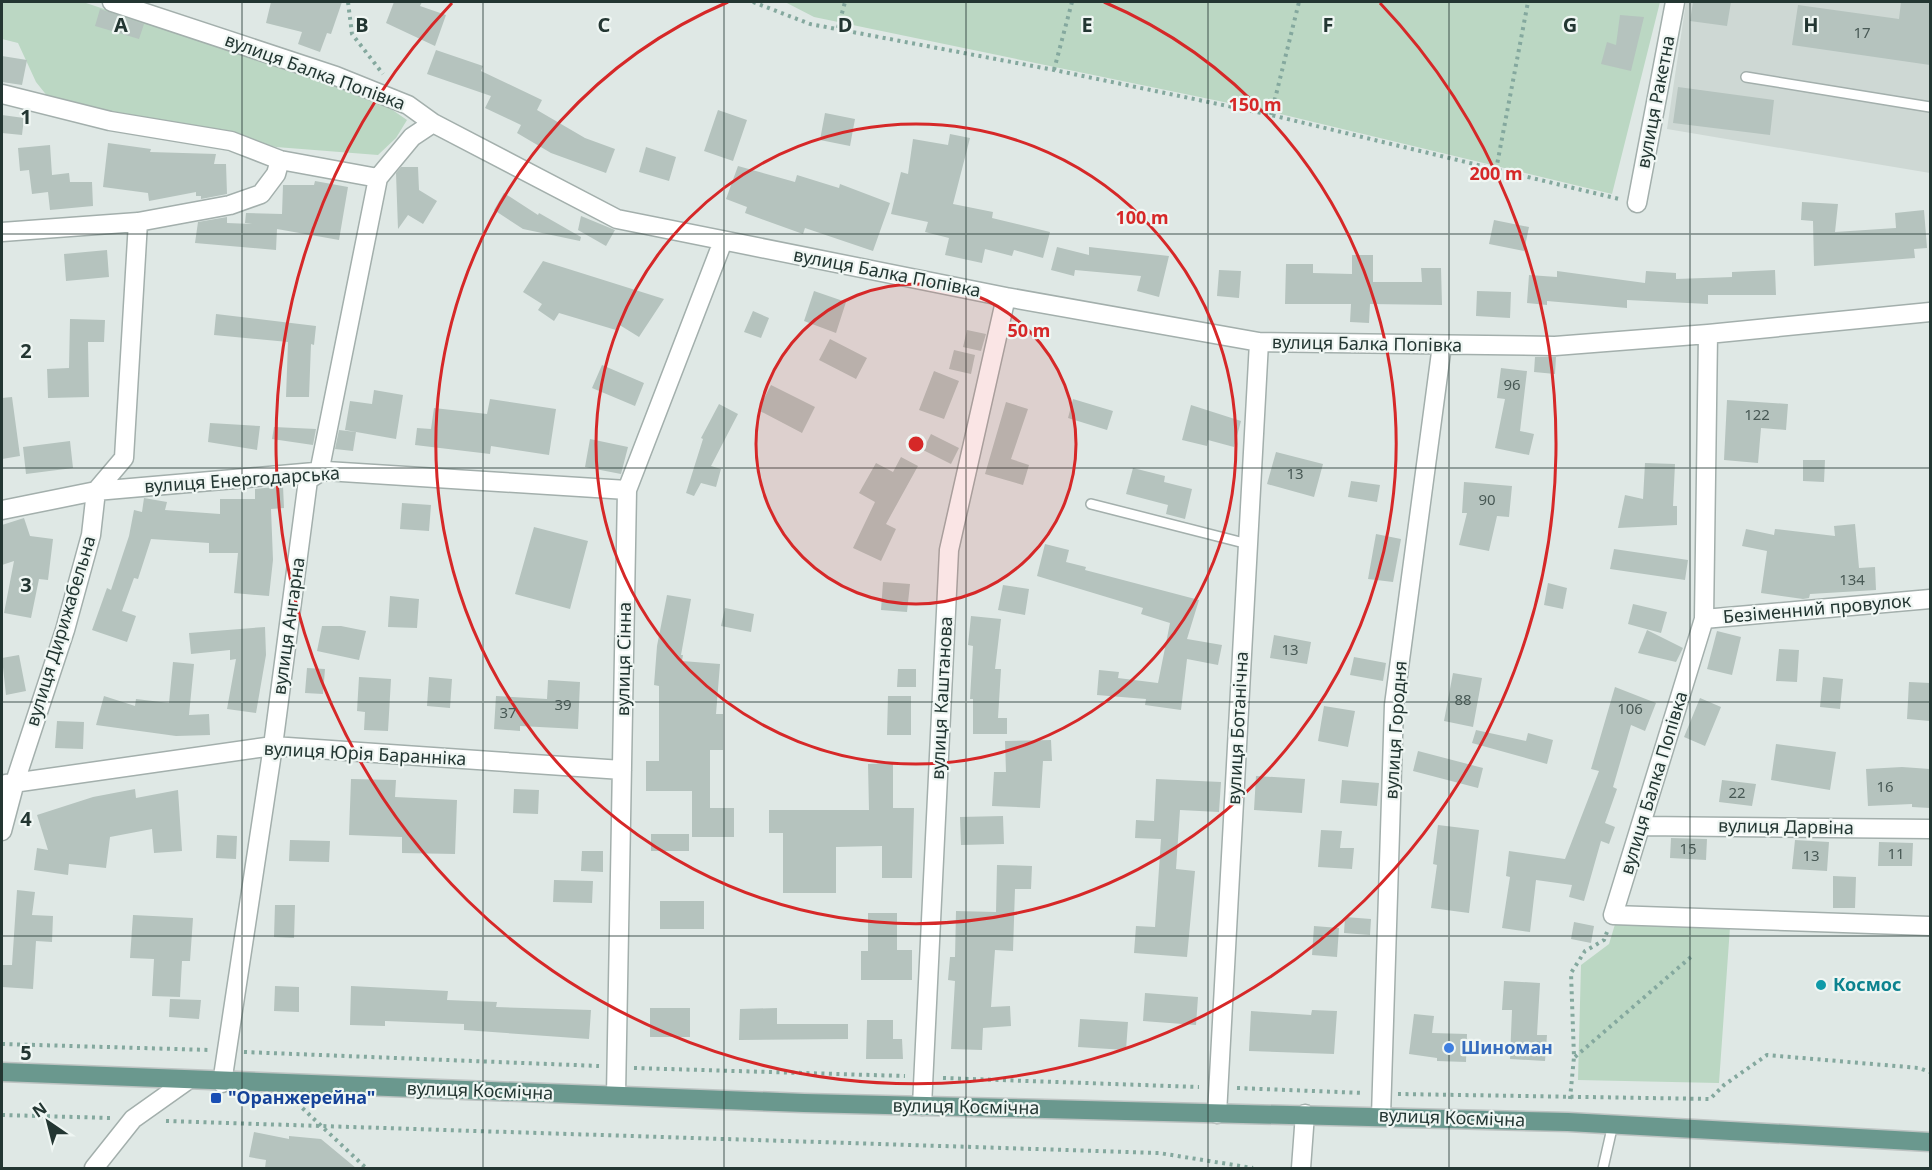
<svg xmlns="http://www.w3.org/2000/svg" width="1932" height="1170" font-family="'Noto Sans',sans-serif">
	<rect width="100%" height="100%" fill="#dfe8e5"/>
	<path fill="#ced8d4" d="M 1686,2 L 1930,2 L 1930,173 L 1667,129 Z"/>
	<path fill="#bbd7c3" d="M 2,2 L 83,2 L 378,100 L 407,120 L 396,138 L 378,155 L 276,147 L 219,132 L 122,114 L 48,97 L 36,82 L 18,43 L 2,39 Z
		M 785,2 L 1660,2 L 1612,194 L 1272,112 L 814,17 Z
		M 1616,921 L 1730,927 L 1719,1083 L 1578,1080 L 1581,965 L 1609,944 Z"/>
	<path fill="#b5c3be" d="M 271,2 L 342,2 L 331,34 L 327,33 L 320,52 L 298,44 L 302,32 L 266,23 Z
		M 394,2 L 422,2 L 420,6 L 446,15 L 435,46 L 386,23 Z
		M 1693,2 L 1731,2 L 1727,26 L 1690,21 Z
		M 1901,2 L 1930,2 L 1930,65 L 1792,45 L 1798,5 L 1899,19 Z
		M 100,9 L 144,24 L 139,39 L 95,26 Z
		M 1620,15 L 1644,17 L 1631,71 L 1601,64 L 1607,42 L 1616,45 Z
		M 436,50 L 483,66 L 481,71 L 542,100 L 537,110 L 585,138 L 615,149 L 606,173 L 551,153 L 517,133 L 521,125 L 485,108 L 491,96 L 427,74 Z
		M 2,56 L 27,60 L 22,85 L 2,82 Z
		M 1678,87 L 1774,100 L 1770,135 L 1673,123 Z
		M 718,110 L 747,120 L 733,161 L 704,151 Z
		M 825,113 L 855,119 L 850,146 L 820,140 Z
		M 2,115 L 24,118 L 22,135 L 2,133 Z
		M 950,134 L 970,138 L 953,204 L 993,212 L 992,218 L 1050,232 L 1043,258 L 1014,250 L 1012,256 L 985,249 L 982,263 L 945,255 L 949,238 L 925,232 L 928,222 L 891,214 L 901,172 L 908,174 L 913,139 L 948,145 Z
		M 108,143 L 151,149 L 150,152 L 216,154 L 214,164 L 226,164 L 227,194 L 201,199 L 201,196 L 196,196 L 196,192 L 149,201 L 148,193 L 103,187 Z
		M 50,145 L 52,175 L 69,173 L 70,182 L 92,182 L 93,206 L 50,210 L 48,192 L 32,194 L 29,170 L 20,171 L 18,148 Z
		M 646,147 L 676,157 L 669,181 L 639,172 Z
		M 738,166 L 795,182 L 797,175 L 839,188 L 840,184 L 890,203 L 873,251 L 805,228 L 803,234 L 745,213 L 747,207 L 726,199 Z
		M 401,167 L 418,167 L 419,190 L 437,201 L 423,224 L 408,215 L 398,229 L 396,173 Z
		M 315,181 L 348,187 L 339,240 L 277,229 L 276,250 L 195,243 L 198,222 L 227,217 L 227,223 L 252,224 L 245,223 L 246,213 L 282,214 L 283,185 L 314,185 Z
		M 504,193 L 538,215 L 539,213 L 581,237 L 580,241 L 523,229 L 494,210 Z
		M 1802,202 L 1838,204 L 1835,232 L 1896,228 L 1895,213 L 1924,210 L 1927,248 L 1914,249 L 1915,258 L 1814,266 L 1813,221 L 1801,220 Z
		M 581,216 L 615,230 L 606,246 L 578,230 Z
		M 1494,220 L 1529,227 L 1524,251 L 1489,244 Z
		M 1057,247 L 1089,255 L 1089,247 L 1169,256 L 1159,297 L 1137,291 L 1141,276 L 1075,270 L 1074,276 L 1051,270 Z
		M 107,250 L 109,277 L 66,281 L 64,254 Z
		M 1352,255 L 1373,255 L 1373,282 L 1422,282 L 1421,268 L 1441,268 L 1442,305 L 1370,304 L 1369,323 L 1350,322 L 1351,304 L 1285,304 L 1286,264 L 1313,264 L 1313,273 L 1352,274 Z
		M 543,261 L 664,299 L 639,337 L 618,324 L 616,330 L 559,313 L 554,321 L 538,310 L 542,304 L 523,292 Z
		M 1219,270 L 1241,271 L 1239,298 L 1217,296 Z
		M 1775,270 L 1776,295 L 1708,295 L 1708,304 L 1627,300 L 1627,308 L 1547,301 L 1547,305 L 1527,303 L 1529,275 L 1557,277 L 1557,271 L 1645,283 L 1646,271 L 1676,273 L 1676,279 L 1732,277 L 1732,272 Z
		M 814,291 L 846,302 L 836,333 L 804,321 Z
		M 1477,291 L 1511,292 L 1510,318 L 1476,316 Z
		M 753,311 L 769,318 L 761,338 L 744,332 Z
		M 216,314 L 316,326 L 314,345 L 311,344 L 309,397 L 286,397 L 288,342 L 214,335 Z
		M 70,319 L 105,320 L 104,342 L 88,342 L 89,397 L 48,398 L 47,369 L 69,368 Z
		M 967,330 L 986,334 L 981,351 L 963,347 Z
		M 830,339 L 867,358 L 856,379 L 819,360 Z
		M 954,350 L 975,355 L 971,374 L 949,369 Z
		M 1535,357 L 1556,357 L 1555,374 L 1534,372 Z
		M 602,365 L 644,383 L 635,406 L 592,388 Z
		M 1501,368 L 1527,371 L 1520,431 L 1534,434 L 1529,455 L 1495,448 L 1505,399 L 1497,398 Z
		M 934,371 L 959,381 L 944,419 L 919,410 Z
		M 771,385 L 815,407 L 802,433 L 758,410 Z
		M 374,390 L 403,395 L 396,439 L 345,430 L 350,401 L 372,404 Z
		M 12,397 L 20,456 L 2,459 L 2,398 Z
		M 490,399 L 556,409 L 549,455 L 491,446 L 490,454 L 415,445 L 417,428 L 431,429 L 434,408 L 487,414 Z
		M 1073,399 L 1113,411 L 1107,430 L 1068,418 Z
		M 1727,400 L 1788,404 L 1786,430 L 1761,428 L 1758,463 L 1724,460 Z
		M 1006,402 L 1028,409 L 1011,459 L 1029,465 L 1023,485 L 985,474 Z
		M 719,404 L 738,414 L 711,466 L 721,469 L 716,487 L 701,483 L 694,496 L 686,493 L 703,439 L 701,438 Z
		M 1191,405 L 1241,421 L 1234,447 L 1208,440 L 1207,446 L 1182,440 Z
		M 210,423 L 260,426 L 257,450 L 208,442 Z
		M 274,427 L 316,429 L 313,445 L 272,439 Z
		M 339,430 L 356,432 L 353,451 L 335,449 Z
		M 931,434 L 959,448 L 951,464 L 923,450 Z
		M 590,439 L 628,447 L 621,474 L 585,467 Z
		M 70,441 L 73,468 L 26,474 L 23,447 Z
		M 1276,452 L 1323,464 L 1314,497 L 1267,484 Z
		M 901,457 L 918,466 L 886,524 L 896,529 L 881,561 L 853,548 L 875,502 L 859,493 L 876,463 L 893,472 Z
		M 1803,460 L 1825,460 L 1824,482 L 1803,481 Z
		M 1645,463 L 1675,464 L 1673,506 L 1677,506 L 1677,525 L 1618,528 L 1625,495 L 1643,499 Z
		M 1133,468 L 1165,476 L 1164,482 L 1192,489 L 1185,519 L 1166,514 L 1168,505 L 1126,494 Z
		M 1351,481 L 1380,485 L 1377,502 L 1348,497 Z
		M 1464,482 L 1512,486 L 1509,517 L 1497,516 L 1489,551 L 1459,545 L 1467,513 L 1462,513 Z
		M 283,486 L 284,508 L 271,509 L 273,560 L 269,596 L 234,593 L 238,553 L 209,553 L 209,543 L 151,539 L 138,579 L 134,578 L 122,611 L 136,616 L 127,642 L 92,630 L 107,588 L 111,590 L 129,536 L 134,510 L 142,512 L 144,498 L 167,502 L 165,510 L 220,514 L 220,499 L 255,499 L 255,489 Z
		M 402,503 L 431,505 L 429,531 L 400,529 Z
		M 24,518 L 30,536 L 53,539 L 48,580 L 39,579 L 31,618 L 4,613 L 14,561 L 2,565 L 2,525 Z
		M 1855,524 L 1859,568 L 1875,567 L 1876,590 L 1810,594 L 1809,598 L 1803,599 L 1761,593 L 1767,551 L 1742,546 L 1746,529 L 1774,535 L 1775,529 L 1835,536 L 1834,526 Z
		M 534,527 L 588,541 L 570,609 L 515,594 Z
		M 1376,534 L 1401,539 L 1393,582 L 1368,579 Z
		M 1045,544 L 1069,550 L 1066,562 L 1086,567 L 1085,570 L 1199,600 L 1187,639 L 1222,645 L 1218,665 L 1187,659 L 1181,710 L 1145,705 L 1146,699 L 1097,695 L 1099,670 L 1119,672 L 1118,678 L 1158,683 L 1170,623 L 1141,614 L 1143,608 L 1037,576 Z
		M 1614,549 L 1688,560 L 1685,580 L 1610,569 Z
		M 883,582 L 910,584 L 907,612 L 881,610 Z
		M 1548,583 L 1567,588 L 1563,609 L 1544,605 Z
		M 1003,585 L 1029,589 L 1025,615 L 998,610 Z
		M 667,595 L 691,599 L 681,655 L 683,655 L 682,661 L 720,664 L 716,714 L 723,714 L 723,750 L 710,750 L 710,808 L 734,808 L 734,837 L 692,837 L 692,791 L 646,791 L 646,761 L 659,761 L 659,686 L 654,685 L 657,646 Z
		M 390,596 L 419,599 L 417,628 L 388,627 Z
		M 1633,604 L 1667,612 L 1661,633 L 1628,624 Z
		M 725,608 L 754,614 L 751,632 L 721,626 Z
		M 971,616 L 1001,619 L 995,669 L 1001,669 L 998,718 L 1007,718 L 1007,734 L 973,734 L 973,699 L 970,699 L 973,646 L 968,645 Z
		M 322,626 L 341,626 L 366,631 L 359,660 L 317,651 Z
		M 265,627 L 266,655 L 256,713 L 227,709 L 236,659 L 230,660 L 230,650 L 191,654 L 189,633 Z
		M 1647,630 L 1683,648 L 1676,662 L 1638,653 Z
		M 1717,631 L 1741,637 L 1732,675 L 1707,669 Z
		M 1274,635 L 1311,642 L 1307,664 L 1270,658 Z
		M 1779,649 L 1799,650 L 1797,682 L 1776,681 Z
		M 19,655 L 26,691 L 6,695 L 2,658 Z
		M 1354,657 L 1386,663 L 1383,681 L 1350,675 Z
		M 173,662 L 194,664 L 189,715 L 209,714 L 210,735 L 176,736 L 96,725 L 104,696 L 135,706 L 136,699 L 169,703 Z
		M 307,668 L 325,669 L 323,694 L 305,693 Z
		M 898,669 L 916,669 L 916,687 L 897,687 Z
		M 1453,673 L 1482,678 L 1473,727 L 1444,721 Z
		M 359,677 L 391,679 L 388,731 L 364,730 L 365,712 L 357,711 Z
		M 429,677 L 452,679 L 450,708 L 427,706 Z
		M 1823,677 L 1843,679 L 1840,709 L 1820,707 Z
		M 548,680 L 580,682 L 578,729 L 520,726 L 520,731 L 494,729 L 496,696 L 547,699 Z
		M 1909,682 L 1930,683 L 1930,721 L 1907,719 Z
		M 1615,687 L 1656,703 L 1645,731 L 1631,725 L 1613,787 L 1617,789 L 1605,823 L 1615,827 L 1609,844 L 1601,841 L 1584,901 L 1569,897 L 1572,885 L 1536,880 L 1530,932 L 1502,928 L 1510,877 L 1506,876 L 1509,851 L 1565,859 L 1599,771 L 1591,769 Z
		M 888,696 L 911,696 L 911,735 L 887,735 Z
		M 1700,698 L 1721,707 L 1705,746 L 1684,737 Z
		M 1324,706 L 1355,711 L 1348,747 L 1318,741 Z
		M 57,721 L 84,722 L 83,749 L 55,748 Z
		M 1476,730 L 1526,741 L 1528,733 L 1553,740 L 1547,764 L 1472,743 Z
		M 1051,740 L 1052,761 L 1043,761 L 1040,808 L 992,806 L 994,772 L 1006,772 L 1005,741 Z
		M 1776,744 L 1836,752 L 1830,790 L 1771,780 Z
		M 1418,751 L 1483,768 L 1478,788 L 1413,771 Z
		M 893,763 L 893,808 L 914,808 L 912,878 L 882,878 L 882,846 L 836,847 L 836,893 L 783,893 L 783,833 L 769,833 L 769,810 L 869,810 L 868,764 Z
		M 1902,767 L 1930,769 L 1930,808 L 1912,807 L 1912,804 L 1868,806 L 1866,769 Z
		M 1256,776 L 1305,779 L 1302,813 L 1254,810 Z
		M 351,779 L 396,780 L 395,797 L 457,800 L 455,854 L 402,853 L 402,837 L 349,835 Z
		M 1156,779 L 1221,782 L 1219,812 L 1180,810 L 1176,869 L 1195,871 L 1187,957 L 1134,953 L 1136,926 L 1155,927 L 1161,839 L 1135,838 L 1136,820 L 1154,821 Z
		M 1342,780 L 1379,783 L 1377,806 L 1340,803 Z
		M 1722,780 L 1756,784 L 1752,806 L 1719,802 Z
		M 135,789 L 136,798 L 178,790 L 182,851 L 154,853 L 152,829 L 110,837 L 106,868 L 69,864 L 68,875 L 34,870 L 37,848 L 48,850 L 37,815 L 93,797 Z
		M 514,789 L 539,790 L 538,814 L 513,813 Z
		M 1003,816 L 1004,844 L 961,845 L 960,817 Z
		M 1438,825 L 1479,830 L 1469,913 L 1431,908 L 1437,865 L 1433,864 Z
		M 1321,830 L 1342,831 L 1340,848 L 1354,848 L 1352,869 L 1318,867 Z
		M 651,834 L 689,834 L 689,851 L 651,851 Z
		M 217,835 L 237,836 L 236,859 L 216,858 Z
		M 1671,838 L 1707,839 L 1706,860 L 1670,858 Z
		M 290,840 L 330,841 L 329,862 L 289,861 Z
		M 1795,840 L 1829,842 L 1827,871 L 1792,869 Z
		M 1879,842 L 1913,843 L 1912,866 L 1878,866 Z
		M 582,851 L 603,851 L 603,872 L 581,871 Z
		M 997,865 L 1032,866 L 1031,889 L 1015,889 L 1013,951 L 995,950 L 991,1007 L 1010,1006 L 1011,1026 L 983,1028 L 982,1050 L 951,1049 L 955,981 L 948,980 L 950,957 L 955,957 L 956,911 L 996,912 Z
		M 1833,876 L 1856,877 L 1855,908 L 1833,908 Z
		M 554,880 L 593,881 L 592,903 L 553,902 Z
		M 17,890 L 35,892 L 32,915 L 53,916 L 52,942 L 36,941 L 33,989 L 2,987 L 3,965 L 12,965 Z
		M 660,901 L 704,901 L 704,929 L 660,929 Z
		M 275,905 L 295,905 L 294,938 L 274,937 Z
		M 868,913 L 897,913 L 897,950 L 912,950 L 912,980 L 861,980 L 861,951 L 868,951 Z
		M 133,915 L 193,918 L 190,961 L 182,961 L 180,997 L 152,996 L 154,959 L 130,958 Z
		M 1345,917 L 1371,919 L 1370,935 L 1344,933 Z
		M 1574,922 L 1594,926 L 1591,943 L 1571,939 Z
		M 1314,926 L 1339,928 L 1337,957 L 1312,955 Z
		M 1504,981 L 1540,983 L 1537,1035 L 1547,1035 L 1545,1061 L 1510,1059 L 1512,1010 L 1502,1010 Z
		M 275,986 L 299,987 L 299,1012 L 274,1011 Z
		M 351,986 L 448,991 L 447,1000 L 497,1002 L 496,1007 L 591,1010 L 589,1039 L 464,1030 L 464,1024 L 385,1021 L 385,1026 L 350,1025 Z
		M 1145,993 L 1198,997 L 1196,1025 L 1143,1021 Z
		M 170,999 L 201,1000 L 199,1019 L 169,1017 Z
		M 650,1008 L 690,1008 L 690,1037 L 650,1037 Z
		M 777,1008 L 777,1024 L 848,1024 L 848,1039 L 739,1040 L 740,1009 Z
		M 1312,1010 L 1337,1011 L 1334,1054 L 1249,1051 L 1251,1011 L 1311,1015 Z
		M 1414,1014 L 1434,1016 L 1432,1033 L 1467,1034 L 1466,1062 L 1437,1061 L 1437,1058 L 1409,1054 Z
		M 1080,1019 L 1128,1022 L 1126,1050 L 1078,1047 Z
		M 867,1020 L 893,1020 L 893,1039 L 902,1039 L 903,1059 L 866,1059 Z
		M 254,1132 L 289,1139 L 289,1136 L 321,1139 L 356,1168 L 265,1168 L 266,1160 L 249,1157 Z"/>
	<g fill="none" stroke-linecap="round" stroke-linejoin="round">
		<defs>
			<path id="service" d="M 1746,77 L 1930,107
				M 1091,504 L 1248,544
				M 1603,1168 L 1613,1124"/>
			<path id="minor" d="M 112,2 L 336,76 L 408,105 L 433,123 L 617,219 L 1006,297 L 1259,342 L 1555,346 L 1708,334 L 1930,312
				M 2,94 L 110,121 L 231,141 L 280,160 L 378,178 L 412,137 L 433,123
				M 1637,203 L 1675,2
				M 2,232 L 138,222 L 230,205 L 261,194 L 276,174 L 280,160
				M 1708,334 L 1704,619 L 1613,915 L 1930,926
				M 2,510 L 96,491 L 326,471 L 627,490
				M 1704,619 L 1930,599
				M 6,784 L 273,746 L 622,770
				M 1642,826 L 1930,829
				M 2,831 L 15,782 L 65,630 L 91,535 L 96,491 L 124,458 L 138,222
				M 222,1083 L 273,746 L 308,480 L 319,473 L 378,178
				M 616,1095 L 627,490 L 723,241
				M 922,1106 L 949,550 L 1006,297
				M 1217,1114 L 1259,342
				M 1381,1116 L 1394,705 L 1442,345
				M 94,1168 L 133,1119 L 188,1080
				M 1301,1168 L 1305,1114"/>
			<path id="primary" d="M 2,1072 L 804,1103 L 1568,1122 L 1930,1142"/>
		</defs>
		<use href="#service" stroke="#a3afac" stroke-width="12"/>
		<use href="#minor" stroke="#a3afac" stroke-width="21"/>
		<use href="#primary" stroke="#bdc3c2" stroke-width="21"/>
		<path stroke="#84a89e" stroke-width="4" stroke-dasharray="3 4.5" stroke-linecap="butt" d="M 348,2 L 352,34 L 383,74
			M 753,2 L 810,24 L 1054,70 L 1271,115 L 1619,199
			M 838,28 L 845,2
			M 1054,70 L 1072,2
			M 1271,115 L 1299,2
			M 1496,170 L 1528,2
			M 2,1044 L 210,1050
			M 244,1052 L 599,1066
			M 1575,1057 L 1692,956
			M 634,1068 L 905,1076
			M 943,1078 L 1199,1087
			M 1237,1088 L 1364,1093
			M 1398,1094 L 1710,1099 L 1724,1085 L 1767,1055 L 1919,1068 L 1930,1072
			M 1570,1099 L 1574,1057 L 1571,973 L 1585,951 L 1604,940 L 1607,932
			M 297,1103 L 366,1168
			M 2,1115 L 111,1118
			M 166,1121 L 1159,1153 L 1253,1168"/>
		<use href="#service" stroke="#fff" stroke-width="9"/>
		<use href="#minor" stroke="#fff" stroke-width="18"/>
		<use href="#primary" stroke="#6a988e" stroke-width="18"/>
	</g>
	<path fill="none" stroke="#233632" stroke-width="1.5" stroke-opacity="0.55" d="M 242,2 L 242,1168M 483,2 L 483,1168M 724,2 L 724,1168M 966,2 L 966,1168M 1208,2 L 1208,1168M 1449,2 L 1449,1168M 1690,2 L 1690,1168M 2,234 L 1930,234M 2,468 L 1930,468M 2,702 L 1930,702M 2,936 L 1930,936"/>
	<circle cx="916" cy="444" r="160" fill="#d62828" fill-opacity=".12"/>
	<g fill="none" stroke="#d62828" stroke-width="3">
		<circle cx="916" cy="444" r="160"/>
		<circle cx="916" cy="444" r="320"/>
		<path d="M1104 2A480 480 0 1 1 728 2"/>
		<path d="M1380 3A640 640 0 1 1 452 3"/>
	</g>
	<circle fill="#0f9aa8" stroke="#eff6f3" stroke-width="2" cx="1821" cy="985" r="6"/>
	<circle fill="#3f7fe0" stroke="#eff6f3" stroke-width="2" cx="1449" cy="1048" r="6"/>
	<rect fill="#1a4fb4" stroke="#eff6f3" stroke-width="2" x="210" y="1092" width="12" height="12" rx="3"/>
	<g text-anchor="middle" stroke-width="4.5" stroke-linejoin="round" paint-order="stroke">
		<g font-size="15" fill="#485955">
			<text x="1862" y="38">17</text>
			<text x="1512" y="390">96</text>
			<text x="1757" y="420">122</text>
			<text x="1295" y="479">13</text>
			<text x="1487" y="505">90</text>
			<text x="1852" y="585">134</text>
			<text x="1290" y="655">13</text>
			<text x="1463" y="705">88</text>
			<text x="563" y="710">39</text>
			<text x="1630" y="714">106</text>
			<text x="508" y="718">37</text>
			<text x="1885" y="792">16</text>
			<text x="1737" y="798">22</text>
			<text x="1688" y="854">15</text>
			<text x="1896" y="859">11</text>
			<text x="1811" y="861">13</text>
		</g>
		<g font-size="18" fill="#233632" stroke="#eff6f3">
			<text transform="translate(315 72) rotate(20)" y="6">вулиця Балка Попівка</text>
			<text transform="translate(1656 102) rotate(-79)" y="6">вулиця Ракетна</text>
			<text transform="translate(887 273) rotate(11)" y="6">вулиця Балка Попівка</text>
			<text transform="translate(1367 344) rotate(1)" y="6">вулиця Балка Попівка</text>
			<text transform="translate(242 480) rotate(-4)" y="6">вулиця Енергодарська</text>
			<text transform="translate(1817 609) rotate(-5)" y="6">Безіменний провулок</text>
			<text transform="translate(289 626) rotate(-82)" y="6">вулиця Ангарна</text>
			<text transform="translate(61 631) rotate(-73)" y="6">вулиця Дирижабельна</text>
			<text transform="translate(624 659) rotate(-89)" y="6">вулиця Сінна</text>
			<text transform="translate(942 698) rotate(-87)" y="6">вулиця Каштанова</text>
			<text transform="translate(1238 728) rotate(-87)" y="6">вулиця Ботанічна</text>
			<text transform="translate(1396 730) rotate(-86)" y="6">вулиця Городня</text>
			<text transform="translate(365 754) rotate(3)" y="6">вулиця Юрія Баранніка</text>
			<text transform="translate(1654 783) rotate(-73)" y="6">вулиця Балка Попівка</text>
			<text transform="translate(1786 827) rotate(1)" y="6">вулиця Дарвіна</text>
			<text transform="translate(480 1091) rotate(2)" y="6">вулиця Космічна</text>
			<text transform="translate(966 1107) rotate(1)" y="6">вулиця Космічна</text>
			<text transform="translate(1452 1118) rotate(2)" y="6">вулиця Космічна</text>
		</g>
		<g font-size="18" font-weight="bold" fill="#0d838f" stroke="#eff6f3" text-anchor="start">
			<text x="1833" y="991">Космос</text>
		</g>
		<g font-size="18" font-weight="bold" fill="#366cbe" stroke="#eff6f3" text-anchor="start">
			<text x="1461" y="1054">Шиноман</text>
		</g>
		<g font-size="18" font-weight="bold" fill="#164399" stroke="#eff6f3" text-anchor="start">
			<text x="228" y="1104">"Оранжерейна"</text>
		</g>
	</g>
	<g font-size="20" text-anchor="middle" font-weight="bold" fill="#233632" stroke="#eff6f3" stroke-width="4.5" stroke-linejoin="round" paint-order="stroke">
		<text x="121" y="32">A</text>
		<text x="362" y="32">B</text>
		<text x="604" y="32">C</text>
		<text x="845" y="32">D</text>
		<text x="1087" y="32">E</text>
		<text x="1328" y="32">F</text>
		<text x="1570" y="32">G</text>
		<text x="1811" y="32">H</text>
		<text x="26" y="124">1</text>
		<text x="26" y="358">2</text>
		<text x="26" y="592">3</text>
		<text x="26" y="826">4</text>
		<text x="26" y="1060">5</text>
	</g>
	<circle cx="916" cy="444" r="9" fill="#d62828" stroke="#eff6f3" stroke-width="3"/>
	<g font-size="18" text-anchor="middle" font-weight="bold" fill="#d62828" stroke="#eff6f3" stroke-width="4.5" stroke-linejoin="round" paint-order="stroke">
		<text x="1255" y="111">150 m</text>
		<text x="1496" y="180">200 m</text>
		<text x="1142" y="224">100 m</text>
		<text x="1029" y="337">50 m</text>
	</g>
	<rect width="1932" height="1170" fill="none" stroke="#233632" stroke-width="6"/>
	<g transform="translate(48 1122) rotate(325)" stroke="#eff6f3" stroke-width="4.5" paint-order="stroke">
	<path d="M0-4.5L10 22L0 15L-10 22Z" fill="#233632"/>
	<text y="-9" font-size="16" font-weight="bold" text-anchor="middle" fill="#233632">N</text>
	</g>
</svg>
